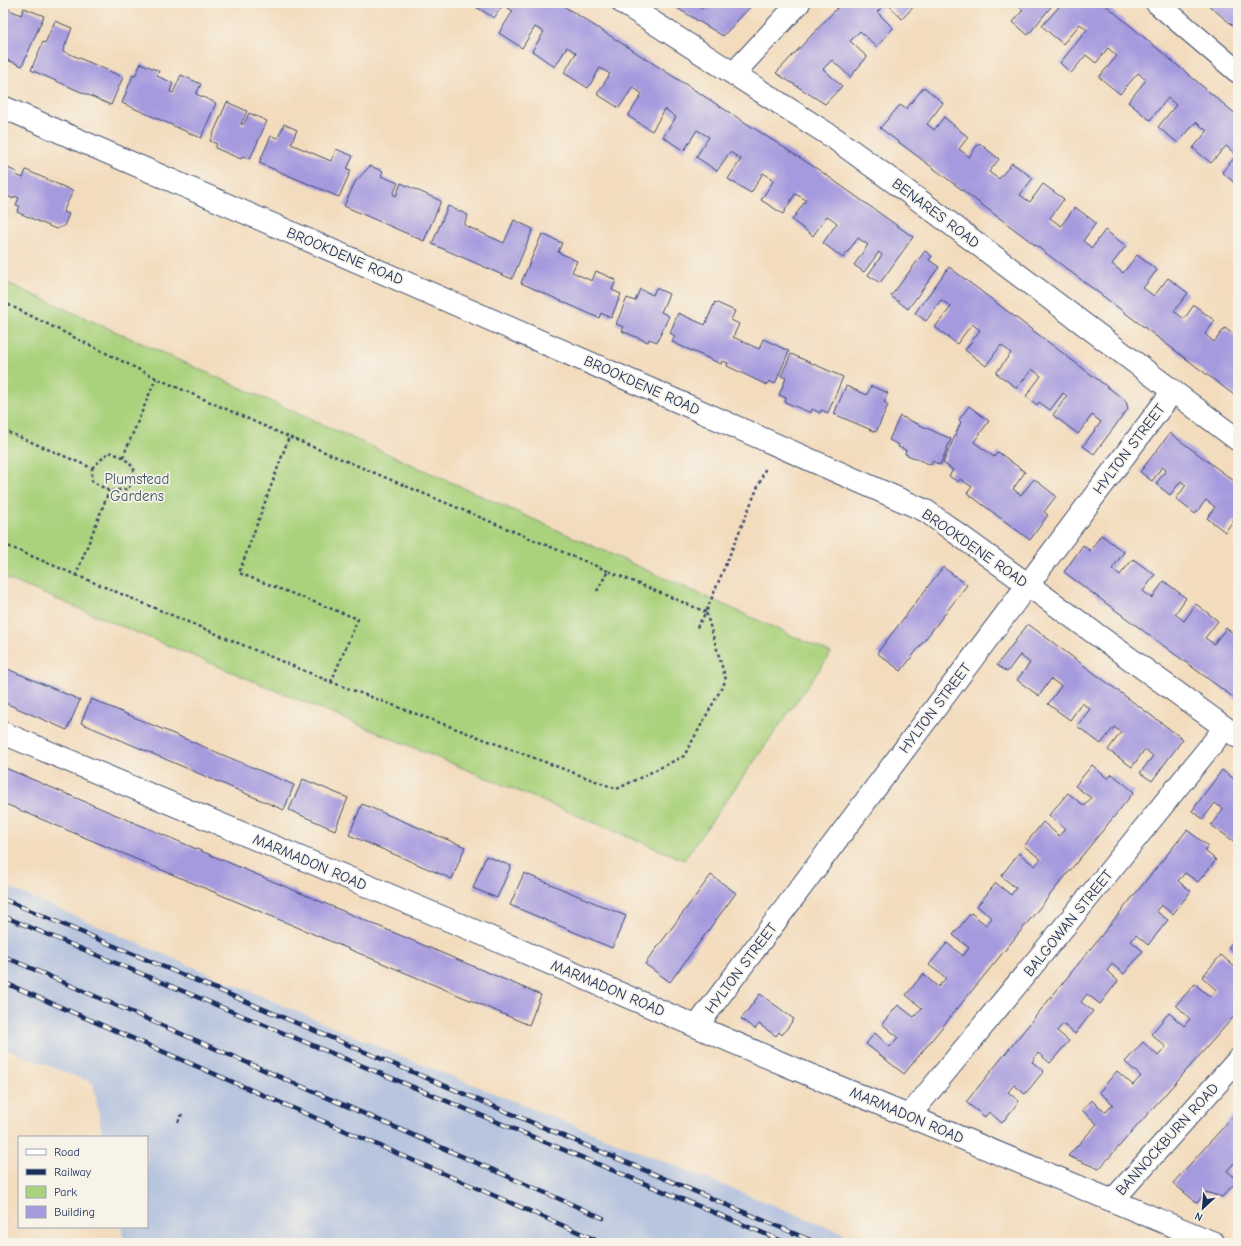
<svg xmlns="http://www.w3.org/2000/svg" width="1241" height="1246" font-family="'Comic Neue',sans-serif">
	<rect width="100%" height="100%" fill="#f7f3e8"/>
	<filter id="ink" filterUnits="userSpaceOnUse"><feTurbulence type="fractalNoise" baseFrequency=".025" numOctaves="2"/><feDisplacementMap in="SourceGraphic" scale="8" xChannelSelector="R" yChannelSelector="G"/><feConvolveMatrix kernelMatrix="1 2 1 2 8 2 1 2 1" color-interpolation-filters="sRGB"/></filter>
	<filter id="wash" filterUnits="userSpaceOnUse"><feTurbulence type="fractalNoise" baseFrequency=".012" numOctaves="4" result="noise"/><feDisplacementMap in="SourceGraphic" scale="16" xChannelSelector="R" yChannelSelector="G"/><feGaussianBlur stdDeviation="0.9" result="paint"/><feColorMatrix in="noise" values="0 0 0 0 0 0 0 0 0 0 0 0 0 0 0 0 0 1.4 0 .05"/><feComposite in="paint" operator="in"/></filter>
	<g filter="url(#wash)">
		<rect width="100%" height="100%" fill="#f3dcbd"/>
		<path fill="#b7c5de" d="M 3,885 L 391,1052 L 868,1243 L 125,1243 L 121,1227 L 147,1227 L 147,1137 L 103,1137 L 93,1083 L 3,1048 Z"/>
		<path fill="#aad27d" stroke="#62806e" d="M 3,281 L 831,653 L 684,860 L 3,577 Z"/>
		<g id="blocks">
			<path fill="#a69ade" d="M 470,3 L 559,3 L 819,170 L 913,237 L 880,283 L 868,275 L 882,255 L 879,252 L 864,272 L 854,265 L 868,245 L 858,238 L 843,258 L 823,243 L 837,223 L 832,219 L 827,216 L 813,236 L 792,220 L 806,200 L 801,197 L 795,194 L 783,214 L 761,200 L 774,180 L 763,173 L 751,193 L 728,179 L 741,159 L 730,152 L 717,171 L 696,157 L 709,137 L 697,130 L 684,151 L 663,137 L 676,117 L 665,109 L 652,131 L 628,116 L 642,94 L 633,87 L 619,108 L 597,94 L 610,74 L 600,68 L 588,88 L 564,73 L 576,53 L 567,47 L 555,67 L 532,51 L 544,32 L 535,27 L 522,48 L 499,33 L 513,11 L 503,5 L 494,18 Z
				M 674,3 L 696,3 L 702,9 L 708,3 L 754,3 L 723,36 L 672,5 Z
				M 842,3 L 917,3 L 902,19 L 887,3 L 877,12 L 893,28 L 877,47 L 860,31 L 850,41 L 867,57 L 850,77 L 832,60 L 823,69 L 842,86 L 825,104 L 776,73 Z
				M 1014,3 L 1054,3 L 1028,35 L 1013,22 L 1023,10 Z
				M 1055,3 L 1103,3 L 1238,116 L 1238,186 L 1222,172 L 1237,155 L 1232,151 L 1226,146 L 1211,163 L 1193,148 L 1207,131 L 1196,122 L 1178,143 L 1158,127 L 1176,105 L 1168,98 L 1150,120 L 1128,102 L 1146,80 L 1138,73 L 1120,94 L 1099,77 L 1117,56 L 1108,48 L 1096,63 L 1086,55 L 1071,73 L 1060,63 L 1087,30 L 1080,24 L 1063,44 L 1052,35 L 1042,26 L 1059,7 Z
				M 1206,3 L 1238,3 L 1238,30 Z
				M 3,7 L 21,15 L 24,8 L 44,16 L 22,66 L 3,58 Z
				M 55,21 L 72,28 L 63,51 L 123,77 L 111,105 L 31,70 L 43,42 L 45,43 Z
				M 141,63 L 159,71 L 157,76 L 173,83 L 170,92 L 173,93 L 181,75 L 201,84 L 196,94 L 216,103 L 201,138 L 122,103 L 133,75 L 135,76 Z
				M 924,87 L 943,103 L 927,124 L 934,130 L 944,117 L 968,137 L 959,149 L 969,157 L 979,143 L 999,159 L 989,172 L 999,179 L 1012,163 L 1033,178 L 1020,195 L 1030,202 L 1043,184 L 1064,199 L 1050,218 L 1061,226 L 1075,207 L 1096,223 L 1083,241 L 1092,248 L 1105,230 L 1126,246 L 1112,264 L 1123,273 L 1137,255 L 1157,270 L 1143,288 L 1154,296 L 1168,278 L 1188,293 L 1174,311 L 1184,319 L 1194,305 L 1215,321 L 1205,334 L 1214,342 L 1225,328 L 1238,338 L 1238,353 L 1235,357 L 1238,359 L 1238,398 L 880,128 L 900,105 L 906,109 Z
				M 227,102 L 247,111 L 241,124 L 244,124 L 249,113 L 267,121 L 250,159 L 243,156 L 241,159 L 215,148 L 217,144 L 210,141 Z
				M 284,124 L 297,130 L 291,144 L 331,161 L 336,149 L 353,156 L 347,169 L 351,170 L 339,197 L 259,163 L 271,136 L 278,138 Z
				M 3,166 L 17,172 L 16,175 L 23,178 L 26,170 L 73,191 L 63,212 L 69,214 L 64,226 L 56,229 L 17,212 L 20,206 L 16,205 L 19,198 L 15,196 L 13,199 L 6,195 L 5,198 L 3,197 Z
				M 370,166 L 383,171 L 381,176 L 398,183 L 393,194 L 396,196 L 401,183 L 441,201 L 424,241 L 344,206 L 355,182 Z
				M 448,206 L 468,215 L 464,225 L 504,243 L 514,220 L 533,229 L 512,279 L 432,244 Z
				M 542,234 L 562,243 L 558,252 L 577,261 L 572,272 L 592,281 L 596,271 L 616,280 L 612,290 L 621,294 L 611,318 L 601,313 L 599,318 L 521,283 Z
				M 925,251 L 932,256 L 929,260 L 939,267 L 908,309 L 891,296 Z
				M 949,267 L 1126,401 L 1128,409 L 1094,454 L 1083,446 L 1101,422 L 1092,415 L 1078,434 L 1053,415 L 1067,396 L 1063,393 L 1050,410 L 1039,402 L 1037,405 L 1026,396 L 1041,376 L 1032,369 L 1017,388 L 996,373 L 1011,353 L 1001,345 L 986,366 L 965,350 L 980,330 L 972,324 L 957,344 L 935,327 L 951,307 L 941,300 L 926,321 L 915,313 Z
				M 656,288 L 669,294 L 661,312 L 669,316 L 657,342 L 649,339 L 648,342 L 622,331 L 624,327 L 616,324 L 627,298 L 635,301 L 640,289 L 653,295 Z
				M 715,302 L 735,311 L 731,320 L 739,324 L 733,337 L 759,349 L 763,339 L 789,351 L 775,384 L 769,381 L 767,385 L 727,366 L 728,363 L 722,361 L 721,364 L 672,342 L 675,336 L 670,333 L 678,313 L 705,325 Z
				M 791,354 L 843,377 L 828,413 L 821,410 L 820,413 L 812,409 L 811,413 L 785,402 L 786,398 L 779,395 L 786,378 L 781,376 Z
				M 846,386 L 867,395 L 871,386 L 888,393 L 884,402 L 888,405 L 876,432 L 834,414 Z
				M 969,406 L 989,421 L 974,442 L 994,457 L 998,452 L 1025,472 L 1013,489 L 1021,495 L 1034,479 L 1056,496 L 1044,512 L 1048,515 L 1030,540 L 967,493 L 972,487 L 960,479 L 958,482 L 949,476 L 953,470 L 943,463 L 961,422 L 959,420 Z
				M 900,416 L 951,439 L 940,465 L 932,461 L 931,465 L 905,454 L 906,450 L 898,447 L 899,445 L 889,440 Z
				M 1170,433 L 1238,484 L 1238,524 L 1233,521 L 1225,532 L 1207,518 L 1215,507 L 1206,500 L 1195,514 L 1176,499 L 1186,485 L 1181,481 L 1170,495 L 1156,484 L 1166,470 L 1162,467 L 1152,481 L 1140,472 Z
				M 1101,535 L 1124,552 L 1112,569 L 1120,575 L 1133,559 L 1155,575 L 1143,591 L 1152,598 L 1164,581 L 1186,598 L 1175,614 L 1184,621 L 1196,604 L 1218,621 L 1205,638 L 1214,644 L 1226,628 L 1238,637 L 1238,659 L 1237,661 L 1238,662 L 1238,701 L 1064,572 L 1083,545 L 1090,551 Z
				M 943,567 L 967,585 L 901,671 L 877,653 Z
				M 1028,624 L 1183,739 L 1152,781 L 1140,773 L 1153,756 L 1145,749 L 1132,767 L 1108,750 L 1121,732 L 1114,727 L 1101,744 L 1077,726 L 1090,709 L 1082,703 L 1070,720 L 1048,704 L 1061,686 L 1051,679 L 1039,696 L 1017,680 L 1030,663 L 1020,655 L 1007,672 L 997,665 Z
				M 3,667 L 80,700 L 67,730 L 3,702 Z
				M 91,699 L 294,785 L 284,810 L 81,723 Z
				M 1092,765 L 1108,779 L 1112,774 L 1134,792 L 904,1074 L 866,1044 L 875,1033 L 890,1047 L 898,1037 L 882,1024 L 898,1005 L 914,1017 L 922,1008 L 906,995 L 923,974 L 938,987 L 946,978 L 929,965 L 947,943 L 963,956 L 969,948 L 953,935 L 971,913 L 986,925 L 992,918 L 977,906 L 996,883 L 1011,895 L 1016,888 L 1001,876 L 1019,853 L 1035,866 L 1038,862 L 1041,859 L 1024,846 L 1043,822 L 1059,836 L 1065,829 L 1049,815 L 1068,793 L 1084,806 L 1091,798 L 1075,786 Z
				M 3,767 L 541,995 L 529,1025 L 3,803 Z
				M 1222,770 L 1238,782 L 1238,838 L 1235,842 L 1211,825 L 1223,809 L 1215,803 L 1203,819 L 1192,811 Z
				M 303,779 L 348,798 L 335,830 L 289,810 Z
				M 362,804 L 465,847 L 452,879 L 349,835 Z
				M 1187,830 L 1208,846 L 1204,850 L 1216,860 L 1198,882 L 1185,873 L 1178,881 L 1191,891 L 1173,914 L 1161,905 L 1156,911 L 1168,920 L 1148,945 L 1136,935 L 1131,941 L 1143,951 L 1124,974 L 1112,964 L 1107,971 L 1118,981 L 1100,1004 L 1087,994 L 1081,1002 L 1093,1011 L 1075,1034 L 1063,1024 L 1057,1031 L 1069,1041 L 1050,1063 L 1038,1053 L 1032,1062 L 1044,1071 L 1025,1094 L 1014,1085 L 1008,1092 L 1019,1101 L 1002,1123 L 989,1112 L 985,1117 L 966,1102 Z
				M 486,856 L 511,866 L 497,898 L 473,888 Z
				M 524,873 L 626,916 L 612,948 L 510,905 Z
				M 711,875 L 736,893 L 670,982 L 645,964 Z
				M 1238,936 L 1238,956 L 1228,947 Z
				M 1221,955 L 1236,968 L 1238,966 L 1238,1012 L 1099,1169 L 1068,1156 L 1097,1124 L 1082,1110 L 1091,1100 L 1106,1112 L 1113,1104 L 1099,1092 L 1117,1071 L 1133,1085 L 1141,1076 L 1125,1062 L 1143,1042 L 1158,1056 L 1166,1047 L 1151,1034 L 1169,1013 L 1184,1026 L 1190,1019 L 1176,1005 L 1195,984 L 1210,997 L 1216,990 L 1202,977 Z
				M 760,994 L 794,1019 L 782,1035 L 779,1032 L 776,1036 L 759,1024 L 755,1029 L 741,1019 Z
				M 1238,1111 L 1238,1164 L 1235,1162 L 1227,1171 L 1238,1180 L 1222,1197 L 1206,1192 L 1197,1203 L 1173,1183 Z"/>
		</g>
	</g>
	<g filter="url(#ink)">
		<use href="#blocks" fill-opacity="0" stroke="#3b496c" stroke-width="1"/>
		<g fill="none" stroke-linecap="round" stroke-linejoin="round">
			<defs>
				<path id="minor" d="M 623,3 L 834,138 L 927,206 L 1238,440
					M 1157,3 L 1238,72
					M 734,73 L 799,3
					M 3,107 L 668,397 L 926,511 L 1238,737
					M 3,733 L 482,934 L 786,1065 L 1214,1243
					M 697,1026 L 1173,391
					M 909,1116 L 1087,899 L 1225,728
					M 1112,1201 L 1238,1060"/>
			</defs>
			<use href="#minor" stroke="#3b496c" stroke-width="24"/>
			<path stroke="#3b496c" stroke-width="2.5" stroke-dasharray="3 3" stroke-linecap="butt" d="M 3,302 L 156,378 L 289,437
				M 3,430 L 92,468 L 92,481 L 109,491 L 128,489 L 134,478 L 134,468 L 123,457 L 109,452 L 92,468
				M 123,457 L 156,378
				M 3,544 L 76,575 L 109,491
				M 76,575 L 331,682 L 617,789 L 684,756 L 726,680 L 706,612 L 766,467
				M 597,591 L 608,571 L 706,612 L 696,629
				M 331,682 L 358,619 L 239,573 L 289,437 L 608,571
				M 178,1122 L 183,1112"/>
			<use href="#minor" stroke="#fff" stroke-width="22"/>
			<defs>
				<path id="rail" d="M 3,899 L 817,1243
					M 3,916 L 787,1243
					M 3,956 L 603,1218
					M 3,982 L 594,1239"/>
			</defs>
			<use href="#rail" stroke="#1b2f5e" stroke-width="4.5"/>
			<use href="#rail" stroke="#f7f3e8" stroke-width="3" stroke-dasharray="9" stroke-linecap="butt"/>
		</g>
	</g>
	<g text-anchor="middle" stroke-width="3.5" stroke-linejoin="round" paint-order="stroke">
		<g font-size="15" fill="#1b2f5e" stroke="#f7f3e8">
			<text transform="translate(936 213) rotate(37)" y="5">BENARES ROAD</text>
			<text transform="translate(345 256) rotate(23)" y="5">BROOKDENE ROAD</text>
			<text transform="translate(642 385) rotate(24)" y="5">BROOKDENE ROAD</text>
			<text transform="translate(1129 449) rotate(-53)" y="5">HYLTON STREET</text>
			<text transform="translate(975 548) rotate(35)" y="5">BROOKDENE ROAD</text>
			<text transform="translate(935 708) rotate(-53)" y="5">HYLTON STREET</text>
			<text transform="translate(310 862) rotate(23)" y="5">MARMADON ROAD</text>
			<text transform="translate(1068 923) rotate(-51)" y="5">BALGOWAN STREET</text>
			<text transform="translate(741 968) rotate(-53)" y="5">HYLTON STREET</text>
			<text transform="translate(608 988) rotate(23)" y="5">MARMADON ROAD</text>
			<text transform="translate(907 1115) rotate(23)" y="5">MARMADON ROAD</text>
			<text transform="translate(1167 1139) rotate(-48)" y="5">BANNOCKBURN ROAD</text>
		</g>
		<g font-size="15" fill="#3f5866" stroke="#f7f3e8">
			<text x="137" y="484">Plumstead<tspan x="137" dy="17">Gardens</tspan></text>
		</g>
	</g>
	<rect width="1241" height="1246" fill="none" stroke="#f7f3e8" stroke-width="16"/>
	<rect x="18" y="1136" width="130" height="92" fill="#f7f3e8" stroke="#9fa5b1"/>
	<rect x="26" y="1149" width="20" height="6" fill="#ffffff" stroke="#9fa5b1"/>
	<text x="54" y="1156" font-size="12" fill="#1b2f5e">Road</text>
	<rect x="26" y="1169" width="20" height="6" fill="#1b2f5e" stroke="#9fa5b1"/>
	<text x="54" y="1176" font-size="12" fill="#1b2f5e">Railway</text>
	<rect x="26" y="1186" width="20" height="12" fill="#aad27d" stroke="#9fa5b1"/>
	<text x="54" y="1196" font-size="12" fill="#1b2f5e">Park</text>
	<rect x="26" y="1206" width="20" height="12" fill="#a69ade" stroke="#9fa5b1"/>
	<text x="54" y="1216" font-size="12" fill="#1b2f5e">Building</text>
	<g transform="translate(1203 1208) rotate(206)" stroke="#f7f3e8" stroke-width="3" paint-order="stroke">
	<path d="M0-3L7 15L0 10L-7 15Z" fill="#1b2f5e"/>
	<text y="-6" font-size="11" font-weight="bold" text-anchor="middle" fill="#1b2f5e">N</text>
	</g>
</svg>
